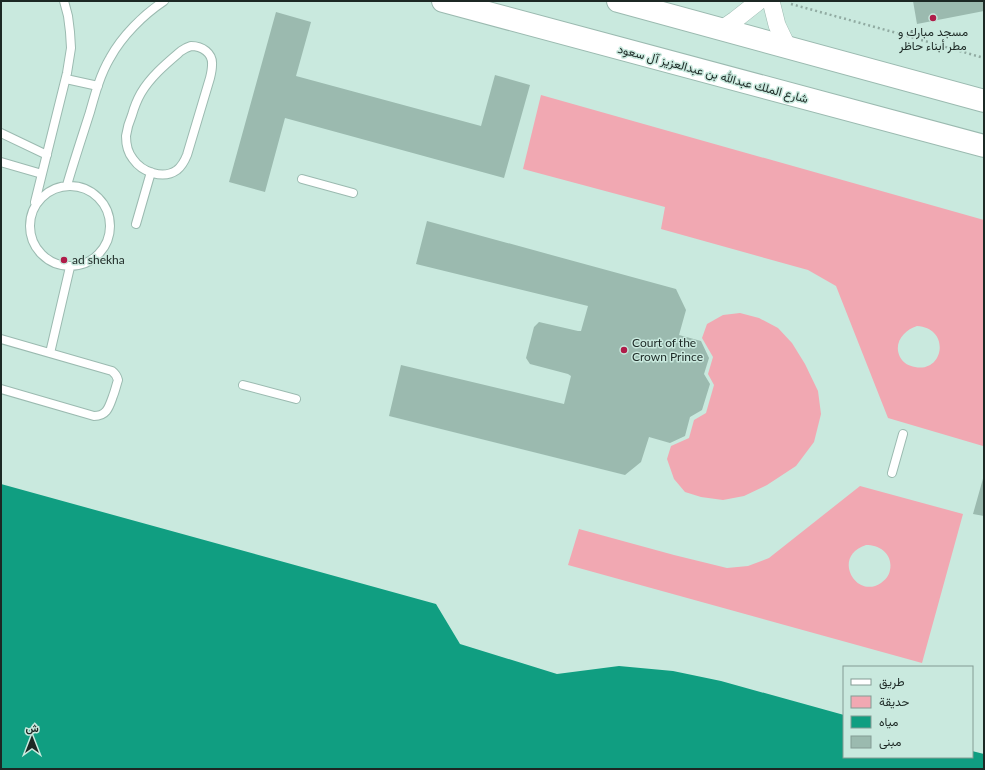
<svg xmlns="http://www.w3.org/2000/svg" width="985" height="770" font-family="Lato,Vazirmatn,sans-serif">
	<rect width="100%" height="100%" fill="#c9e9de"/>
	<path fill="#f1a8b2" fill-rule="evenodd" d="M 541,95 L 984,220 L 983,446 L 888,418 L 836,286 L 808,270 L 661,229 L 665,207 L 523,169 ZM 917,326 C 951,328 944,373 915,367 C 909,366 903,363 900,357 C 893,343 904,330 917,326 Z
		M 740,313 L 759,318 L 778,328 L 792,343 L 805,364 L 818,391 L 821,414 L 814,442 L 796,466 L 767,485 L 744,496 L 723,500 L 701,497 L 685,492 L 674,479 L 667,459 L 671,446 L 689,438 L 694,420 L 706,413 L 714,385 L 708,374 L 713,357 L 702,338 L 707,324 L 723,315 Z
		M 860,486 L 963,514 L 922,663 L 568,565 L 579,529 L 674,555 L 727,568 L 748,566 L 769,558 ZM 866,545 C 880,545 893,554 890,570 C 889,576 885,580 881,583 C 856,600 831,556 866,545 Z"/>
	<path fill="#109e81" d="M 1,484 L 436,604 L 460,644 L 557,674 L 619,666 L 673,671 L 721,681 L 844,715 L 844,757 L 972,757 L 972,751 L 984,754 L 984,769 L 1,769 Z"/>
	<path fill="#9bbaaf" d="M 913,1 L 983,1 L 984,11 L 917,24 Z
		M 276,12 L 311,22 L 296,76 L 481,126 L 495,75 L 530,85 L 504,178 L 285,118 L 265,192 L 229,182 Z
		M 427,221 L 676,289 L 686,310 L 679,335 L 701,341 L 709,358 L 704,374 L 710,384 L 702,410 L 690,417 L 685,436 L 670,443 L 649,437 L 641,462 L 625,475 L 389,416 L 401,365 L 564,404 L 571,376 L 568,374 L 530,364 L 526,358 L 534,327 L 539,322 L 578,331 L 581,331 L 588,306 L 416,264 Z
		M 984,475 L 984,516 L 973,514 Z"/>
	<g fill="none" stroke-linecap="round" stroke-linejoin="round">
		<defs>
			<path id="lane" d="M 191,46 C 202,46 213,53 212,65 C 212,69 211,74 210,78 L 187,155 C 185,160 182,166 177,170 C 163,180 142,172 133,159 C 128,153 126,144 126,136 C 127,129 129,122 132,115 C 134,108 137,100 141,93 C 151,76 167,63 181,51 L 186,48 Z
				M 66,79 L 98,86
				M 1,133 L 47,155
				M 1,162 L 42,174
				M 302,179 L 353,193
				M 67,185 C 74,161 82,137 90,112 C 95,94 100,75 110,58 C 122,36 143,15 164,1
				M30 226a40 40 0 1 1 80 0a40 40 0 1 1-80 0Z
				M 35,202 L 67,73 L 71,48 L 70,32 L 68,16 L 64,1
				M 136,224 L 151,172
				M 1,339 L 112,371 C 116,374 117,376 118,380 C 116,386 115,391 113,396 C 109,407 107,416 94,416 L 1,389
				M 50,353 L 70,267
				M 243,385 L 296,399
				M 892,473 L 903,434"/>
			<path id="street" d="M 771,1 L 777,25 L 787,46
				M 722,29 L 735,20 L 759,1"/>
			<path id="secondary" d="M 443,1 L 984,146
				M 618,1 L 984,101"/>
		</defs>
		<use href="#lane" stroke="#9bbab0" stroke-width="10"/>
		<use href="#street" stroke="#9bbab0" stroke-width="18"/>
		<use href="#secondary" stroke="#9bbab0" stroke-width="24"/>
		<path stroke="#91aba2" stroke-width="2.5" stroke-dasharray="2 3" stroke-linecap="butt" d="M 791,4 L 904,35 L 984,58"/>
		<use href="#lane" stroke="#fff" stroke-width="8"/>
		<use href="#street" stroke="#fff" stroke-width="17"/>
		<use href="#secondary" stroke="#fff" stroke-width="22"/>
	</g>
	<g fill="#af1c49" stroke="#c9e9de" stroke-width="1.5">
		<circle cx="933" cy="18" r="4"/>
		<circle cx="64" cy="260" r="4"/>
		<circle cx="624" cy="350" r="4"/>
	</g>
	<g text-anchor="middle" stroke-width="3" stroke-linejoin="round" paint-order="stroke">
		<g font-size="12" fill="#1c2824" stroke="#c9e9de" text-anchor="start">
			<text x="933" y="36" text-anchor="middle">مسجد مبارك و<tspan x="933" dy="14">مطر أبناء حاظر</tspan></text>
			<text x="72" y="264">ad shekha</text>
			<text x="632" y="347">Court of the<tspan x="632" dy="14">Crown Prince</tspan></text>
		</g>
		<g font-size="12" fill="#1c2824" stroke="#c9e9de">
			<text transform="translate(713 74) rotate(15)" y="4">شارع الملك عبدالله بن عبدالعزيز آل سعود</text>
		</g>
	</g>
	<rect width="985" height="770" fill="none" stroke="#1c2824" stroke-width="4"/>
	<rect x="843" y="666" width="130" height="92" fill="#c9e9de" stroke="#849c94"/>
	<rect x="851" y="679" width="20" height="6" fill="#ffffff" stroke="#849c94"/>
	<text x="879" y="686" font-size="12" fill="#1c2824">طريق</text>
	<rect x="851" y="696" width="20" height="12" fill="#f1a8b2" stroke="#849c94"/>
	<text x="879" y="706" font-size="12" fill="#1c2824">حديقة</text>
	<rect x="851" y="716" width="20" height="12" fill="#109e81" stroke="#849c94"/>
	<text x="879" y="726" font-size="12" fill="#1c2824">مياه</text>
	<rect x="851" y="736" width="20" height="12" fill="#9bbaaf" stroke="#849c94"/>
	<text x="879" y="746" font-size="12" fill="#1c2824">مبنى</text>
	<g transform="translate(32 738)" stroke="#c9e9de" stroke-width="3" paint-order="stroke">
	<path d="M0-3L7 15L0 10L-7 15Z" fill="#1c2824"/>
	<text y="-6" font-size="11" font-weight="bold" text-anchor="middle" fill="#1c2824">ش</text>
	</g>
</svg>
